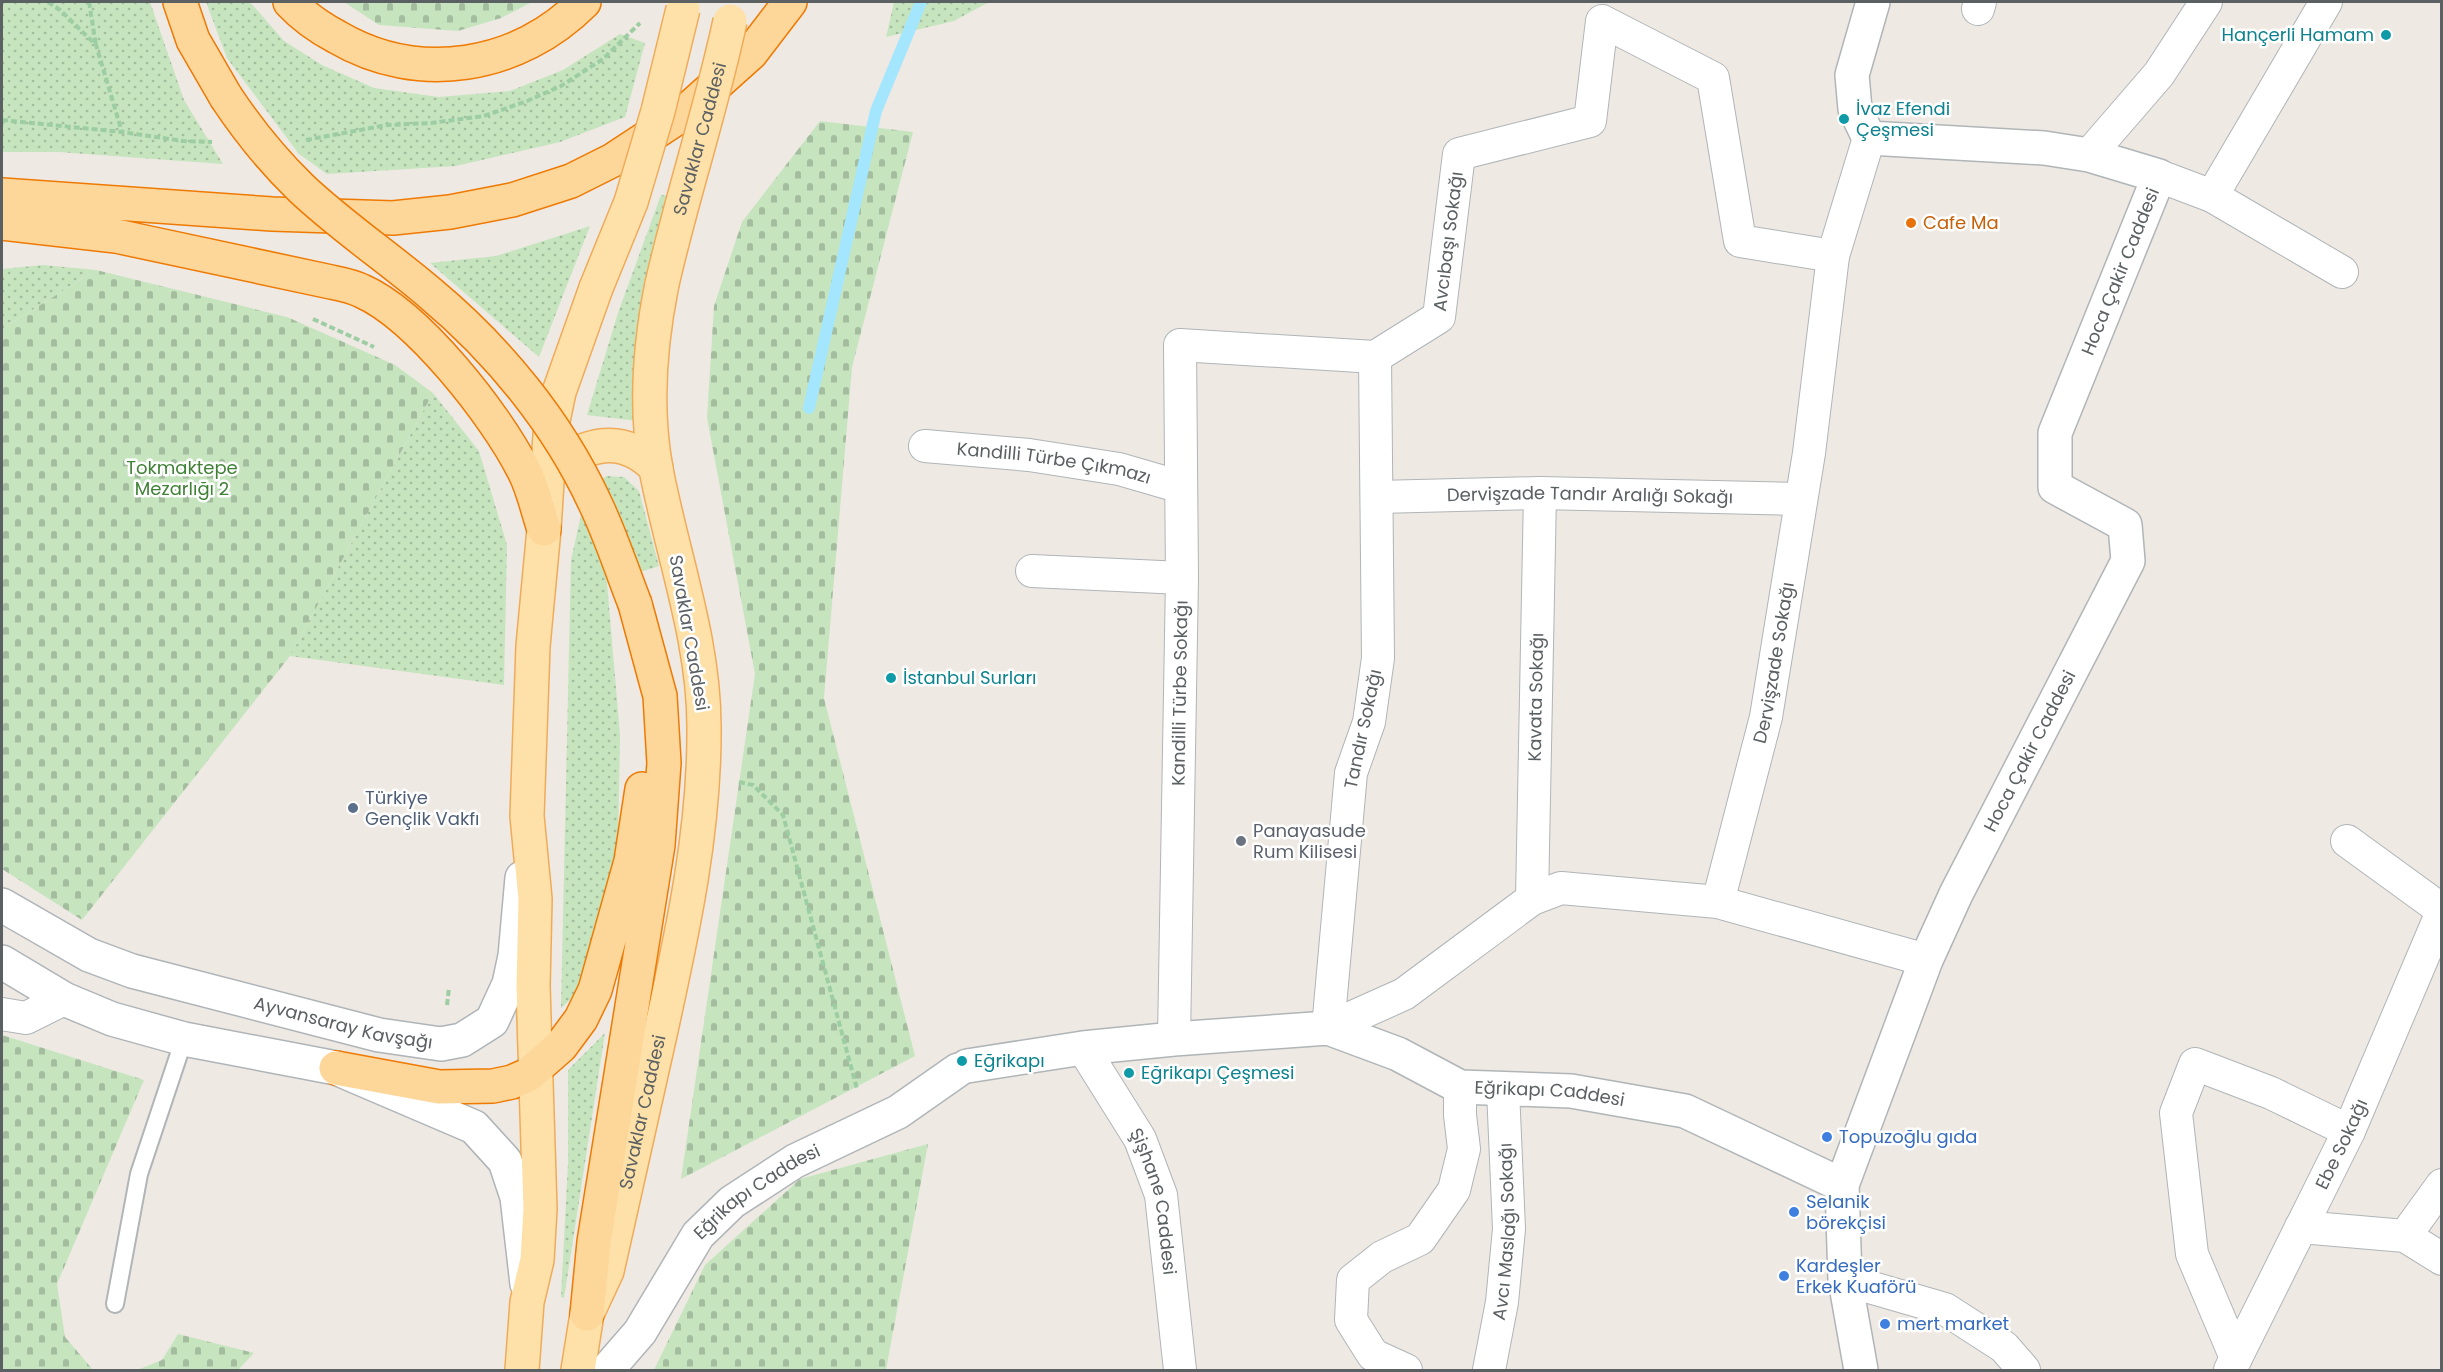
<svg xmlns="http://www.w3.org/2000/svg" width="2443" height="1372" font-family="Poppins,sans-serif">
	<defs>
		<pattern id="green-dots" width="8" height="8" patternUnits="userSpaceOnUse" patternTransform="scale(1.5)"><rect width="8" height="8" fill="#c6e5bf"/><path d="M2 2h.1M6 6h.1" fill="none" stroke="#a4bd9f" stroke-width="1.8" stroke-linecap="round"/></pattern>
		<pattern id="cemetery-stones" width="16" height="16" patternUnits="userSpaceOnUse" patternTransform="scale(1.5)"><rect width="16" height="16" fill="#c6e5bf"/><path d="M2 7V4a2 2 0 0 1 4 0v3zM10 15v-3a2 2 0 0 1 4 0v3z" fill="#a4bd9f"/></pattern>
	</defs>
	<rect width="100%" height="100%" fill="#eee9e3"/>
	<path fill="url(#green-dots)" d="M 2,2 L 150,2 L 184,100 L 223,164 L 59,152 L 2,152 Z
		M 206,2 L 250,2 L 284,41 L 322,65 L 374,88 L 439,97 L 510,91 L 563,70 L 620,34 L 645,43 L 625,117 L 560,142 L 456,166 L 327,174 L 299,154 L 227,58 Z
		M 894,2 L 989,2 L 954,21 L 886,37 Z
		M 661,195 L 670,196 L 638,421 L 587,415 L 618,313 Z
		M 590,226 L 539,357 L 430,263 L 496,256 Z
		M 43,265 L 96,270 L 2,329 L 2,269 Z
		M 433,393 L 479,451 L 507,545 L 504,685 L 290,656 Z
		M 607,476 L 624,477 L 639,491 L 659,566 L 607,583 L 620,735 L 618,844 L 581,990 L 561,1008 L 571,560 L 586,493 L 593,484 Z
		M 605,1033 L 564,1298 L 561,1297 L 568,1163 L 568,1070 Z"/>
	<path fill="url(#cemetery-stones)" d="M 344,2 L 532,2 L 501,18 L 458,31 L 379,25 Z
		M 820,121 L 913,132 L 852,367 L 824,698 L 915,1056 L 681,1179 L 755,674 L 707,418 L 714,306 L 742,222 Z
		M 96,270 L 287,317 L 395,365 L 433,393 L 290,656 L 82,920 L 2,869 L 2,329 Z
		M 2,1035 L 144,1080 L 57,1284 L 65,1337 L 93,1370 L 103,1370 L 2,1370 Z
		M 928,1144 L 886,1370 L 654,1370 L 705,1265 L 800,1179 Z
		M 178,1334 L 254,1353 L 238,1370 L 137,1370 L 162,1360 Z"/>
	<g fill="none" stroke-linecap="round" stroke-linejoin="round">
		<path stroke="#a3e6fe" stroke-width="12" d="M 809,408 L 876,111 L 921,2"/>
		<defs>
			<path id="service" d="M 115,1304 L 139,1174 L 184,1039"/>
			<g id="minor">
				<path d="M 1978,9 L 1980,2"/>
				<path d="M 2089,155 L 2159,74 L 2206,2"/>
				<path d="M 2159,176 L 2212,196 L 2342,272"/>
				<path d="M 2212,196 L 2326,2"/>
				<path d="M 1375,357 L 1378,658 L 1369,722 L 1351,773 L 1328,1028 L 1404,994 L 1532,899 L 1561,888 L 1718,902 L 1926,960"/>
				<path id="s1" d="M 925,446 L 1029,455 L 1119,469 L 1181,487"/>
				<path id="s2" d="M 1378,497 L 1540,493 L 1801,499"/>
				<path d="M 1032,571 L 1182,578"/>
				<path d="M 2347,841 L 2442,910"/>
				<path id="s3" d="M 1532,899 L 1540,493"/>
				<path id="s4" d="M 1718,902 L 1766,717 L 1809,453 L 1833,256 L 1869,138"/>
				<path d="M 2,1014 L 26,1018 L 64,999"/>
				<path id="s5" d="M 1174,1039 L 1182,578 L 1180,345 L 1375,357 L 1439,317 L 1459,154 L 1590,121 L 1602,21 L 1713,78 L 1740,241 L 1833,256"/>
				<path id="s6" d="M 1083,1048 L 1140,1139 L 1161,1195 L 1180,1370"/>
				<path d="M 2301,1227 L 2405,1236 L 2442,1259"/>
				<path d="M 2405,1236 L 2442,1185"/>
				<path d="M 1845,1280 L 1945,1309 L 2004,1347 L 2024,1370"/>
				<path d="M 2236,1358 L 2192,1254 L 2176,1113 L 2195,1064 L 2271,1093 L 2349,1131"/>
				<path d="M 1406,1370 L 1373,1355 L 1351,1320 L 1353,1280 L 1382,1257 L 1420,1239 L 1454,1190 L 1464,1149 L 1460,1115 L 1460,1087"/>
				<path id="s7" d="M 1489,1370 L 1502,1302 L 1509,1229 L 1503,1090"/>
				<path id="s8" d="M 2230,1370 L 2349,1131 L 2442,912"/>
			</g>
			<g id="tertiary">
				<path id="s9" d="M 967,1066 L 1083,1048 L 1174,1039 L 1328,1028 L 1398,1054 L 1460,1087 L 1571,1091 L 1685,1111 L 1842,1185"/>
				<path id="s10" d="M 607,1370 L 640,1332 L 698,1235 L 732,1202 L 795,1161 L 898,1112 L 958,1070"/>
				<path id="s11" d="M 1861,1370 L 1845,1280 L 1842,1185 L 1926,960 L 1956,894 L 2128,561 L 2125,525 L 2055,487 L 2055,433 L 2159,176 L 2089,155 L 2044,148 L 1869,138 L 1855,109 L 1852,75 L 1873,2"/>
			</g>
			<g id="secondary">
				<path id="s12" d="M 2,905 L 89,955 L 132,971 L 379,1035 L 441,1044 L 462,1040 L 492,1021 L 509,984 L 515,956 L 522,878"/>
				<path d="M 2,962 L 64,999 L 112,1019 L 184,1039 L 336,1068 L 474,1127 L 505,1161 L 517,1197 L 527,1284"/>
			</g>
			<g id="primary">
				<path d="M 549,467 C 587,446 621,431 656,468"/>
				<path d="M 522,1370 L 527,1302 L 537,1260 L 540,1209 L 533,986 L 535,899 L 527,816 L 533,646 L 544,529 L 550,435 L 559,392 L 596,288"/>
				<path id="s13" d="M 578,1370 L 587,1314 L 607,1271 C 625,1191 643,1110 661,1030 C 683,930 705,829 704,726 C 704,639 672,554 656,469 C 645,409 650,343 662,284"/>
			</g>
			<path id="trunk" d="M 180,2 L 193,40 L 226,97
				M 290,2 C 303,16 320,28 337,37 C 419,85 518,68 584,2
				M 2,195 L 272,214 L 393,218 L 450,212 L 512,200 L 571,181 L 613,160 L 683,114 L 751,53 L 790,2
				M 2,223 L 116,236 L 331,282 C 341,284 352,286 362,291 C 418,316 495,414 523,469 C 533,487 537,509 544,529
				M 336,1068 L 439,1087 L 493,1086 L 512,1082 L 528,1075 L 561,1046 L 581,1019 L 595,990 L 631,861 L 642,789
				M 587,1314 L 594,1242 L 658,845 L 664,763 L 660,696 L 635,604"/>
		</defs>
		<use href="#service" stroke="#b0b5b8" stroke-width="20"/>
		<use href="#minor" stroke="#b0b5b8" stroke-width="34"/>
		<use href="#tertiary" stroke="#b0b5b8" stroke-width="36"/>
		<use href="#secondary" stroke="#afb4b8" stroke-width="36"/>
		<use href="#primary" stroke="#f0ab5a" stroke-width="36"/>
		<use href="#trunk" stroke="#ee7a03" stroke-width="36"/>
		<path stroke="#9dcda2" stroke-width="4" stroke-dasharray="6 3" stroke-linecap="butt" d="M 48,2 L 60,10 L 96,45 L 122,132
			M 89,2 L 96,45
			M 2,120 L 122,132 L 183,141 L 212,142
			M 306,140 L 387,125 L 431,123 L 484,116 L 527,101 L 561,86 L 603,59 L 640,23
			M 313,319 L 374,347
			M 739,782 L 753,785 L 783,815 L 857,1089
			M 447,1005 L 449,988"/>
		<use href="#service" stroke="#fff" stroke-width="16"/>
		<use href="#minor" stroke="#fff" stroke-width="32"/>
		<use href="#tertiary" stroke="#fff" stroke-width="33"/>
		<use href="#secondary" stroke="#fff" stroke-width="33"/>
		<use href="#primary" stroke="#fee1a8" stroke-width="33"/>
		<use href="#trunk" stroke="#fdd69a" stroke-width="33"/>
		<defs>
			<g id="primary-bridge">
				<path id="s14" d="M 662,284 C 682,196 711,110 730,21"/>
				<path d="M 596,288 L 631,202 L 658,111 L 683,9"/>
			</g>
			<path id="trunk-bridge" d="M 226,97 C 248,130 272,160 301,188 C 341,226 389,258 431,294 C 498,350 558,423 595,503 C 611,536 622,571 635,604"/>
		</defs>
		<use href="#primary-bridge" stroke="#f0ab5a" stroke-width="36" stroke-linecap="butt"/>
		<use href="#trunk-bridge" stroke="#ee7a03" stroke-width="36" stroke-linecap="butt"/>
		<use href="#primary-bridge" stroke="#fee1a8" stroke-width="33"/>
		<use href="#trunk-bridge" stroke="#fdd69a" stroke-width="33"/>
	</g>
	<g fill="#0f9aa8" stroke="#fff" stroke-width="2">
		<circle cx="2386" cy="35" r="6"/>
		<circle cx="1844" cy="119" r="6"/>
		<circle cx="891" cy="678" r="6"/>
		<circle cx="962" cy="1061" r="6"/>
		<circle cx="1129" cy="1073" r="6"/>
	</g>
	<circle fill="#e8710a" stroke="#fff" stroke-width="2" cx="1911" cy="223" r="6"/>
	<circle fill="#5c6f8a" stroke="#fff" stroke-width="2" cx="353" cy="808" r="6"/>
	<circle fill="#6b7280" stroke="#fff" stroke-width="2" cx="1241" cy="841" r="6"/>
	<g fill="#3f7fe0" stroke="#fff" stroke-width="2">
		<circle cx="1827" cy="1137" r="6"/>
		<circle cx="1794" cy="1212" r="6"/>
		<circle cx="1784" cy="1276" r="6"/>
		<circle cx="1885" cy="1324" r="6"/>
	</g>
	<g text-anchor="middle" stroke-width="5" stroke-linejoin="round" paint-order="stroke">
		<g font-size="18" fill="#0d838f" stroke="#fff" text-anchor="start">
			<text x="2374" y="41" text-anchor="end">Hançerli Hamam</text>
			<text x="1856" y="115">İvaz Efendi<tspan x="1856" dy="21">Çeşmesi</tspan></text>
			<text x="903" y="684">İstanbul Surları</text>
			<text x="974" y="1067">Eğrikapı</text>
			<text x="1141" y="1079">Eğrikapı Çeşmesi</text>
		</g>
		<g font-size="18" fill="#5b6063" stroke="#fff">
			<text dy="6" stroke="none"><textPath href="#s14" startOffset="150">Savaklar Caddesi</textPath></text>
			<text dy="6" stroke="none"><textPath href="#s5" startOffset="1041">Avcıbaşı Sokağı</textPath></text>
			<text dy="6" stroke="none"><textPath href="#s11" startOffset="1218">Hoca Çakir Caddesi</textPath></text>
			<text dy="6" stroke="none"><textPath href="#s1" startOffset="130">Kandilli Türbe Çıkmazı</textPath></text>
			<text dy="6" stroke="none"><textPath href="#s2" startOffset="212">Dervişzade Tandır Aralığı Sokağı</textPath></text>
			<text transform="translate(689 633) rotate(80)" y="6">Savaklar Caddesi</text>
			<text dy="6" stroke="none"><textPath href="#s4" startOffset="246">Dervişzade Sokağı</textPath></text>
			<text dy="6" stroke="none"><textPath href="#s5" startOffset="346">Kandilli Türbe Sokağı</textPath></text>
			<text dy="6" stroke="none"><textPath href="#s3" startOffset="202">Kavata Sokağı</textPath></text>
			<text transform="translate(1363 729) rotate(-78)" y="6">Tandır Sokağı</text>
			<text dy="6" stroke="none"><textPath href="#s11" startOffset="660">Hoca Çakir Caddesi</textPath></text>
			<text dy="6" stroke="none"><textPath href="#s12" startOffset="364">Ayvansaray Kavşağı</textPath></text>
			<text dy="6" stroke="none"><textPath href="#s9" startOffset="598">Eğrikapı Caddesi</textPath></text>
			<text dy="6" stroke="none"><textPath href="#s13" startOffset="267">Savaklar Caddesi</textPath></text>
			<text dy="6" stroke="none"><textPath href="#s8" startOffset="252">Ebe Sokağı</textPath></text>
			<text dy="6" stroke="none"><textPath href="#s10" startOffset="237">Eğrikapı Caddesi</textPath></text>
			<text dy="6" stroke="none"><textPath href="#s6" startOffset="172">Şişhane Caddesi</textPath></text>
			<text dy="6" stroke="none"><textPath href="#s7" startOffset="140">Avcı Maslağı Sokağı</textPath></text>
		</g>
		<g font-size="18" fill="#c56008" stroke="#fff" text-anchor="start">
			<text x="1923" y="229">Cafe Ma</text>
		</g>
		<g font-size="18" fill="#3f8135" stroke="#fff">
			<text x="182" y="474">Tokmaktepe<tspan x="182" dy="21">Mezarlığı 2</tspan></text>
		</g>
		<g font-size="18" fill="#4e5e75" stroke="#fff" text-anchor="start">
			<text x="365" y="804">Türkiye<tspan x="365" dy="21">Gençlik Vakfı</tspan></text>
		</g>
		<g font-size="18" fill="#5b616d" stroke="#fff" text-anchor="start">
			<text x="1253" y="837">Panayasude<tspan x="1253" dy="21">Rum Kilisesi</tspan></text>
		</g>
		<g font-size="18" fill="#366cbe" stroke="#fff" text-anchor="start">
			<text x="1839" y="1143">Topuzoğlu gıda</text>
			<text x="1806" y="1208">Selanik<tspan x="1806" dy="21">börekçisi</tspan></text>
			<text x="1796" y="1272">Kardeşler<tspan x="1796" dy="21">Erkek Kuaförü</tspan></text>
			<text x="1897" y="1330">mert market</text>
		</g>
	</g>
	<rect width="2443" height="1372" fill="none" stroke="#5b6063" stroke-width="6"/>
</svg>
